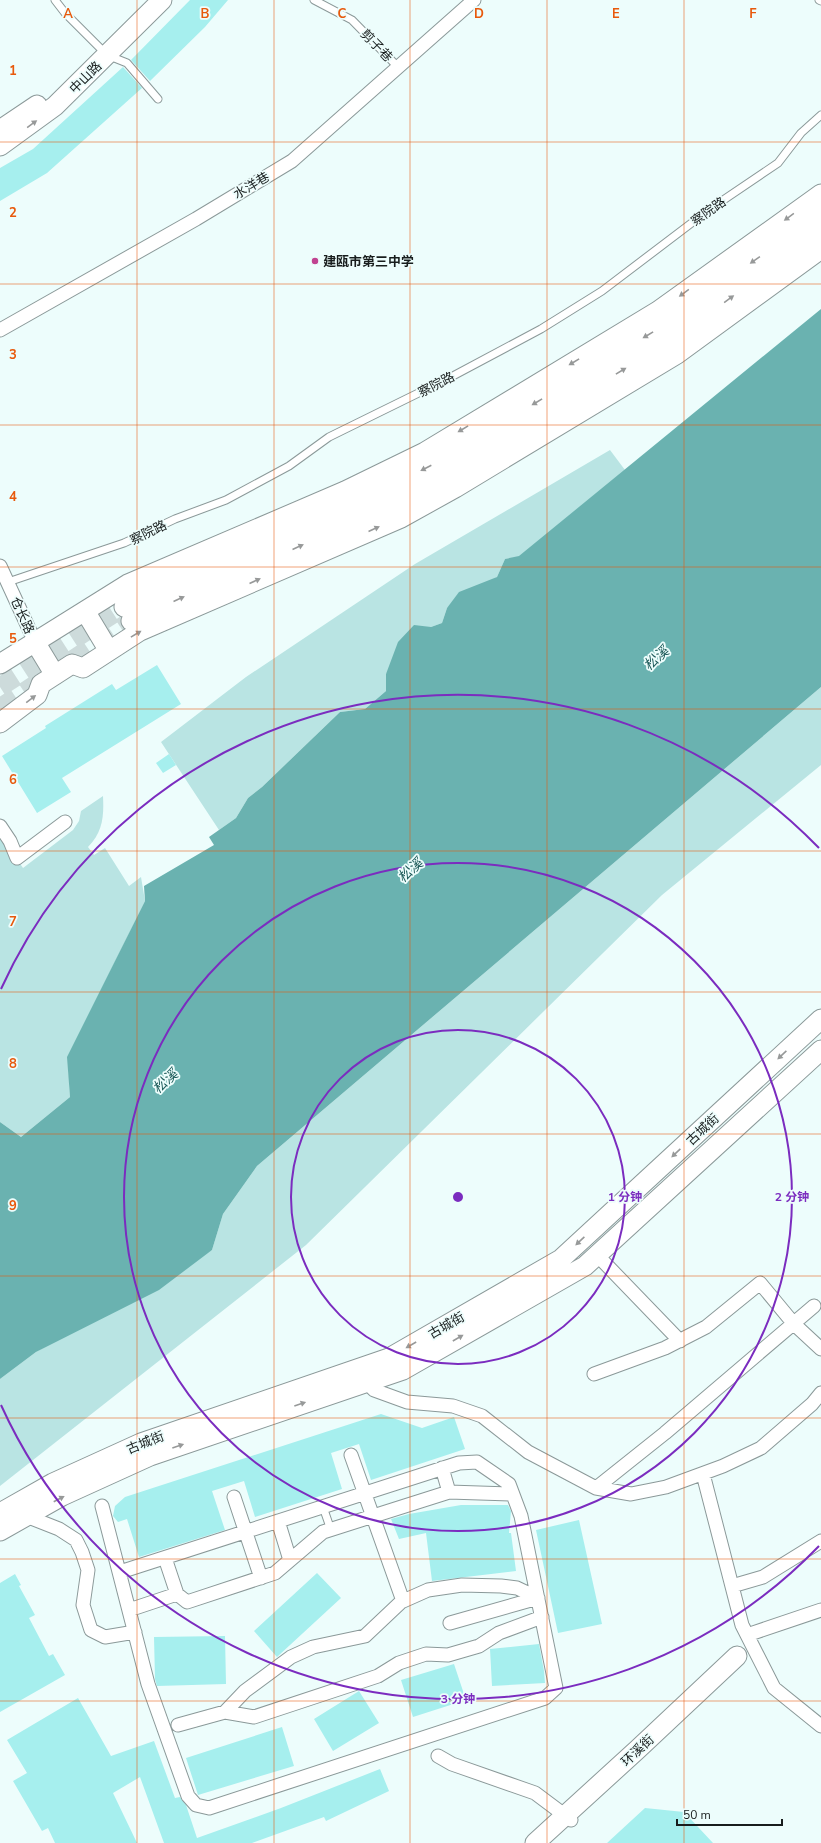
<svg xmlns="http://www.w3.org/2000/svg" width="821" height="1843" font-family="'Nunito Sans','Noto Sans SC',sans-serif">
	<rect width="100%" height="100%" fill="#edfdfc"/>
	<path fill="#b9e4e3" d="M 610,450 L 625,470 L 519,557 L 505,559 L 497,577 L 447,608 L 442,623 L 431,627 L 386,674 L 386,691 L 365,709 L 340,712 L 262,787 L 248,798 L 236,818 L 219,830 L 161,742 L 246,677 L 415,564 Z
		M 821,687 L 821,765 L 662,895 L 306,1245 L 0,1486 L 0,1379 L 36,1352 L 212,1250 L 223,1214 L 257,1166 Z
		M 103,796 C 104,816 103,832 88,847 L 94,855 L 105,848 L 129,886 L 141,877 L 145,901 L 68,1057 L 70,1097 L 21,1137 L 0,1122 L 0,834 L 23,868 L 73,830 L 79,821 L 81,811 Z"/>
	<path fill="#6ab2b0" d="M 821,309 L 821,687 L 257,1166 L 223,1214 L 212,1250 L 159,1290 L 36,1352 L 0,1379 L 0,1122 L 21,1137 L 70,1097 L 67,1057 L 145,901 L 144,886 L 214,845 L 209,837 L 236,818 L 248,798 L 262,787 L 340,712 L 365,709 L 386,691 L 386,674 L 398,642 L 414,625 L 431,627 L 442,623 L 447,608 L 459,592 L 497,577 L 505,559 L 519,556 Z"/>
	<path fill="#a6efee" d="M 190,0 L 228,0 L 205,27 L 150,81 L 131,60 Z
		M 123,67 L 142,88 L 47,173 L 0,201 L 0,168 L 33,149 Z
		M 157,665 L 181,704 L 62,778 L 71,792 L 37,813 L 2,756 L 46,728 L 45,726 L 112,684 L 116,690 Z
		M 169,754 L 176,765 L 163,773 L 156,763 Z
		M 381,1414 L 422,1428 L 454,1417 L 465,1449 L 371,1480 L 359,1444 L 331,1453 L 342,1489 L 255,1517 L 244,1481 L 212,1491 L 225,1530 L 139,1557 L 127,1519 L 118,1522 L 113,1516 L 115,1506 L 125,1497 Z
		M 461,1505 L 508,1505 L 511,1511 L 509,1533 L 511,1533 L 516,1571 L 432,1581 L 426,1533 L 399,1539 L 391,1519 L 409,1514 Z
		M 579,1520 L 602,1624 L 558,1633 L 536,1530 Z
		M 317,1573 L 341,1598 L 277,1657 L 254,1631 Z
		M 15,1574 L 21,1585 L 19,1586 L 35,1615 L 29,1618 L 49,1656 L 53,1654 L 65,1675 L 0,1712 L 0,1583 Z
		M 225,1636 L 226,1684 L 157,1686 L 155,1679 L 154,1637 Z
		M 539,1644 L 544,1671 L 545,1683 L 492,1686 L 490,1649 Z
		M 454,1664 L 466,1700 L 413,1717 L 401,1680 Z
		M 359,1691 L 379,1723 L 333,1751 L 314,1719 Z
		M 78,1698 L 111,1756 L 154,1741 L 175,1798 L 180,1797 L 186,1805 L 197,1838 L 281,1808 L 380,1769 L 389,1791 L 326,1821 L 324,1817 L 252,1843 L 164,1843 L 140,1777 L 113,1793 L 137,1843 L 55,1843 L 48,1828 L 42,1831 L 13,1781 L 27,1773 L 7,1740 Z
		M 282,1727 L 294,1766 L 198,1795 L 186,1758 Z
		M 645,1808 L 684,1812 L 713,1843 L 607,1843 Z"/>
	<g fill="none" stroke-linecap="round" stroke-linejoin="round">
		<path stroke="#cddbdb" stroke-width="19" stroke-dasharray="19 10" stroke-linecap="butt" d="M 0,687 L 124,607
			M 0,708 L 131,621"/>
		<defs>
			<path id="lane" d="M 55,0 L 65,13 L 107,55 L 127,63 L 158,99
				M 314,0 L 352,20 L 398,67
				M 819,0 L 821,1
				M 8,582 L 124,543 L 175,519 L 226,500 L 289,466 L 329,437 L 451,377 L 541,329 L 602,291 L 710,209 L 778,163 L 801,133 L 821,115
				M 323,1507 L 331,1530"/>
			<path id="street" d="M 0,330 L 196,219 L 292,161 L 474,0
				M 0,566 L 35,642
				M 0,826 L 10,841 L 17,858 L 65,822
				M 597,1255 L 680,1341
				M 594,1374 L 665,1348 L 706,1327 L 760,1283 L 794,1324 L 821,1349
				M 366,1382 L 374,1390 L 407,1402 L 453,1406 L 482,1416 L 528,1452 L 596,1488 L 631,1494 L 666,1487 L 723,1466 L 761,1448 L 812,1404 L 821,1393
				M 351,1455 L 403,1601
				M 442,1468 L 449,1492
				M 703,1474 L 742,1625 L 774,1688 L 821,1726
				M 596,1488 L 665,1433 L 814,1306
				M 234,1497 L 261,1578
				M 102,1506 L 148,1684 L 188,1796 L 196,1805 L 209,1808 L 545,1698 L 556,1688 L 521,1516 L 509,1484 L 477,1462 L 459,1463 L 120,1572
				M 26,1516 L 59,1529 L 76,1540 L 82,1552 L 88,1570 L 83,1605 L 91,1630 L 105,1637 L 135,1632
				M 278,1521 L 290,1560
				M 165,1558 L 177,1594
				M 732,1586 L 763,1577 L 821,1541
				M 129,1610 L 177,1594 L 187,1602 L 275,1573 L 323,1532 L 449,1492 L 512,1494
				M 450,1623 L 538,1598
				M 747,1635 L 821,1610
				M 225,1712 L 245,1691 L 291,1657 L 313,1647 L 365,1636 L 401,1602 L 428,1590 L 462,1585 L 501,1586 L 517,1588 L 538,1598
				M 178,1725 L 225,1712 L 254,1717 L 378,1676 L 399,1663 L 426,1654 L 448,1655 L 479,1646 L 499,1633 L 542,1617
				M 438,1756 L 452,1764 L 535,1793 L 571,1820"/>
			<path id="secondary" d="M 0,130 L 37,105
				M 0,146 L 55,106 L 162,0
				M 124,607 L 205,568 L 349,506 L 430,466 L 663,326 L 821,213
				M 85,611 L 109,651
				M 131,621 L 391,506 L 437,482 L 671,341 L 821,233
				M 35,642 L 55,675
				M 0,664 L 128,584 L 345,491 L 425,452 L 658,311 L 821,194
				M 0,723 L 37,695 L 41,684 L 72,664 L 83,668 L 140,631 L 401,518 L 455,488 L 677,354 L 821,249
				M 0,1513 L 53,1483 L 141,1443 L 389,1358 L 561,1259 L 821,1019
				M 0,1531 L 62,1496 L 150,1456 L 403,1370 L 585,1266 L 821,1050
				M 535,1843 L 638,1749 L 737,1656"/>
		</defs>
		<use href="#lane" stroke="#8b9999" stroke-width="9"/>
		<use href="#street" stroke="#8b9999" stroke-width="15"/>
		<use href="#secondary" stroke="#8b9999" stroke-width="21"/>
		<use href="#lane" stroke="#fff" stroke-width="7"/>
		<use href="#street" stroke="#fff" stroke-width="13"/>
		<use href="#secondary" stroke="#fff" stroke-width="19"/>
	</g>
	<defs><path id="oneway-solid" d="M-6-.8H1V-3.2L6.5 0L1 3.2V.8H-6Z"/></defs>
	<g fill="#979999">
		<use href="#oneway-solid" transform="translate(32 124) rotate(-36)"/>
		<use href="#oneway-solid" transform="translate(789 217) rotate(144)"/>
		<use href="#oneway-solid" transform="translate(755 260) rotate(145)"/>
		<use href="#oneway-solid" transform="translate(684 293) rotate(144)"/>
		<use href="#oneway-solid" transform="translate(729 299) rotate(-36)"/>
		<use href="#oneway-solid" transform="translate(648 335) rotate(149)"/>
		<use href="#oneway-solid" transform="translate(574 362) rotate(149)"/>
		<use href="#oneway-solid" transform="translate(621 371) rotate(-31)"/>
		<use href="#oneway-solid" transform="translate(537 402) rotate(149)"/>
		<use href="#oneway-solid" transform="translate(463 429) rotate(149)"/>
		<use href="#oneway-solid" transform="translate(426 468) rotate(153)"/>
		<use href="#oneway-solid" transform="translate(374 529) rotate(-24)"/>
		<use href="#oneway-solid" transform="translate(298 547) rotate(-24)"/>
		<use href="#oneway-solid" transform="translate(255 581) rotate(-24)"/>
		<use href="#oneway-solid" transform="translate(179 599) rotate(-24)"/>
		<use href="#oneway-solid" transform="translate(136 634) rotate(-31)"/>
		<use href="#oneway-solid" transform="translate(31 699) rotate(-37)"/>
		<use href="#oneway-solid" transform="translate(782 1055) rotate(137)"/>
		<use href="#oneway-solid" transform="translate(676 1153) rotate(137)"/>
		<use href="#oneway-solid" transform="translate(580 1241) rotate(137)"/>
		<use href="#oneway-solid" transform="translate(458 1338) rotate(-30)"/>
		<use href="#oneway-solid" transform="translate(411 1345) rotate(150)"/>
		<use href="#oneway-solid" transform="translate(300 1404) rotate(-19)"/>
		<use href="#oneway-solid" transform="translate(178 1446) rotate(-19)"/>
		<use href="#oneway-solid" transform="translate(59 1499) rotate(-28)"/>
	</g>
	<path fill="none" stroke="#e8590c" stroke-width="1" stroke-opacity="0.55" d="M 137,0 L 137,1843M 274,0 L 274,1843M 410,0 L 410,1843M 547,0 L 547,1843M 684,0 L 684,1843M 0,142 L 821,142M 0,284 L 821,284M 0,425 L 821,425M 0,567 L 821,567M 0,709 L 821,709M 0,851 L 821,851M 0,992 L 821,992M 0,1134 L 821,1134M 0,1276 L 821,1276M 0,1418 L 821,1418M 0,1559 L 821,1559M 0,1701 L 821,1701"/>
	<g fill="none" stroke="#7b2cbf" stroke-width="2">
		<circle cx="458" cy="1197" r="167"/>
		<circle cx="458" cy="1197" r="334"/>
		<path d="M819 1546A502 502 0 0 1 1 1405M1 989A502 502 0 0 1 819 848"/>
	</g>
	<circle fill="#c04391" stroke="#edfdfc" stroke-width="1.5" cx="315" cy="261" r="4"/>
	<g text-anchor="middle" stroke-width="3.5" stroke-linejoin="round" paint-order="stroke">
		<g font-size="13" fill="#181d1d" stroke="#edfdfc">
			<text transform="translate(377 45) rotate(46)" y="5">剪子巷</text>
			<text transform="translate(85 77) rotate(-45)" y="5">中山路</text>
			<text transform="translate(251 185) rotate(-31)" y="5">水洋巷</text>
			<text transform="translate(708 211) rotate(-35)" y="5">察院路</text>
			<text transform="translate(436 384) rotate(-27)" y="5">察院路</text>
			<text transform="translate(148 532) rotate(-26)" y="5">察院路</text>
			<text transform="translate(23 615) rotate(66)" y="5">仓长路</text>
			<text transform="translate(702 1129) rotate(-43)" y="5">古城街</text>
			<text transform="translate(446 1325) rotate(-30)" y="5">古城街</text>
			<text transform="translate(145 1442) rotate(-22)" y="5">古城街</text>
			<text transform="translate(637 1750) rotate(-43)" y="5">环溪街</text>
		</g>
		<g font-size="13" font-weight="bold" fill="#181d1d" stroke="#edfdfc" text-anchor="start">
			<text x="323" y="266">建瓯市第三中学</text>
		</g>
		<g font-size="14" font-style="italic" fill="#1f5c5b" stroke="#edfdfc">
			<text transform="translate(656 658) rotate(-41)" y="5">松溪</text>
			<text transform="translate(410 870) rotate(-41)" y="5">松溪</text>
			<text transform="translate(165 1081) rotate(-41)" y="5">松溪</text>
		</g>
	</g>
	<g font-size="13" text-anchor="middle" font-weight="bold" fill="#e8590c" stroke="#edfdfc" stroke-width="3.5" stroke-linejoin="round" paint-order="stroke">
		<text x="68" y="18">A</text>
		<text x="205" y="18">B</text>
		<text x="342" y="18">C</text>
		<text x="479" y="18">D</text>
		<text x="616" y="18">E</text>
		<text x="753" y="18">F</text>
		<text x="13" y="75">1</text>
		<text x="13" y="217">2</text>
		<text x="13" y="359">3</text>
		<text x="13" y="501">4</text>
		<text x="13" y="643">5</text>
		<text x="13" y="784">6</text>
		<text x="13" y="926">7</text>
		<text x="13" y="1068">8</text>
		<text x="13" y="1210">9</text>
	</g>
	<circle cx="458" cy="1197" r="6" fill="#7b2cbf" stroke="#edfdfc" stroke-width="2"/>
	<g font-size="12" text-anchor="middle" font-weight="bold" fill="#7b2cbf" stroke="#edfdfc" stroke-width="3.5" stroke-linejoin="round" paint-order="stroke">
		<text x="625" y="1201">1 分钟</text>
		<text x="792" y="1201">2 分钟</text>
		<text x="458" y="1703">3 分钟</text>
	</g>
	<path d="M677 1819v6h105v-6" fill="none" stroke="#181d1d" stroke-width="2"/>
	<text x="683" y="1819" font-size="12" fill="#181d1d" stroke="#edfdfc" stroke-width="3" paint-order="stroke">50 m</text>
</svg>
